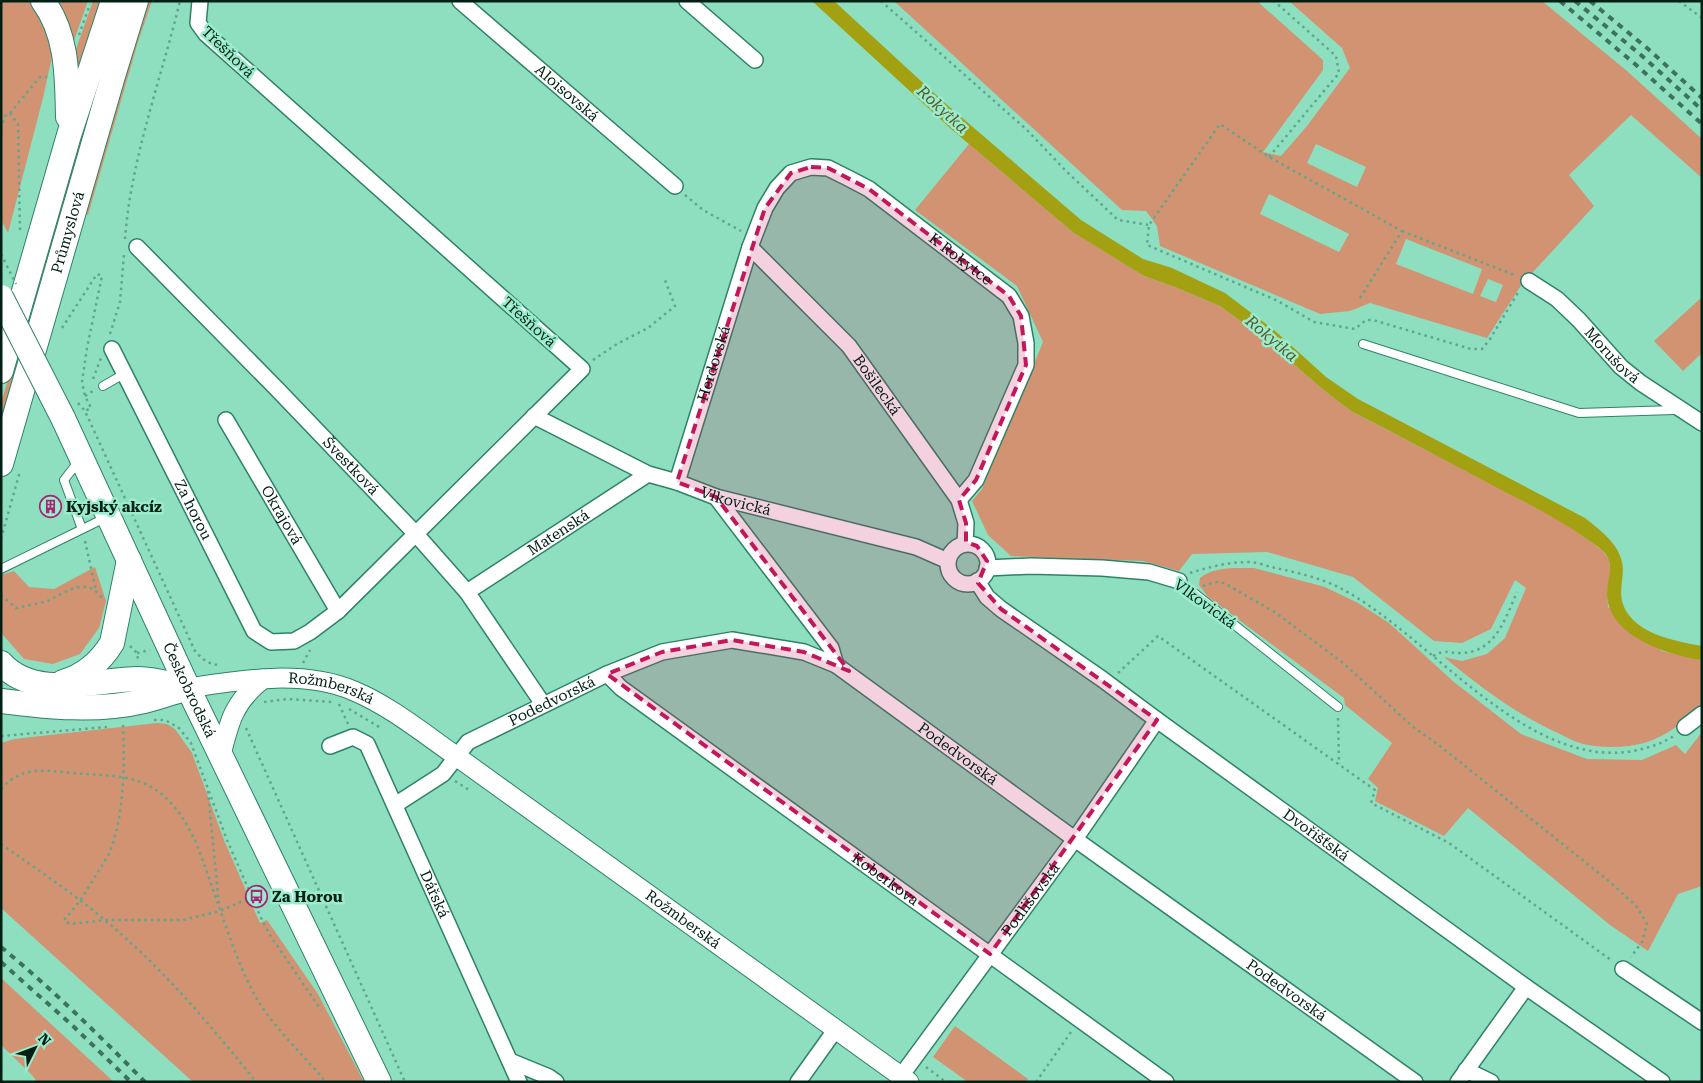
<svg xmlns="http://www.w3.org/2000/svg" width="1703" height="1083" font-family="'Roboto Serif',serif">
	<rect width="100%" height="100%" fill="#8ddfc0"/>
	<path fill="#d29373" fill-rule="evenodd" d="M 1,1 L 34,1 L 58,56 L 52,57 L 43,98 L 8,233 L 1,220 Z
		M 53,1 L 88,1 L 72,46 Z
		M 93,1 L 104,1 L 78,72 L 75,52 Z
		M 122,1 L 35,310 L 30,299 Z
		M 146,1 L 152,1 L 138,42 L 88,215 L 82,213 Z
		M 894,1 L 1257,1 L 1323,60 L 1323,70 L 1263,152 L 1281,156 L 1307,126 L 1350,68 L 1342,48 L 1289,1 L 1542,1 L 1627,71 L 1702,139 L 1702,178 L 1631,115 L 1569,175 L 1594,206 L 1522,284 L 1487,338 L 1370,303 L 1350,311 L 1320,314 L 1160,246 L 1157,226 L 1146,211 L 1122,210 ZM 1316,144 L 1366,167 L 1357,187 L 1307,163 ZM 1269,194 L 1349,234 L 1339,252 L 1260,214 ZM 1406,239 L 1482,269 L 1473,294 L 1396,264 ZM 1488,279 L 1503,285 L 1496,302 L 1480,296 Z
		M 969,144 L 1074,233 L 1144,276 L 1175,287 L 1220,306 L 1257,333 L 1325,391 L 1351,411 L 1564,522 L 1603,551 L 1609,560 L 1611,576 L 1607,592 L 1608,607 L 1662,651 L 1702,660 L 1702,707 C 1684,721 1666,737 1644,743 C 1626,748 1601,748 1583,744 C 1575,742 1566,737 1558,733 C 1516,714 1480,687 1444,657 L 1462,661 L 1487,654 L 1505,638 L 1526,588 L 1515,580 L 1491,629 L 1462,643 L 1434,641 L 1353,577 L 1267,552 L 1192,554 L 1179,571 L 1143,561 L 1011,556 L 988,535 L 972,501 L 982,489 L 1043,342 L 1017,286 L 915,210 Z
		M 1702,297 L 1702,353 L 1683,371 L 1654,341 Z
		M 15,356 L 20,367 L 1,431 L 1,403 Z
		M 95,567 L 106,601 L 99,628 L 80,654 L 53,664 L 24,659 L 3,635 L 1,627 L 1,575 L 14,571 L 29,587 L 54,589 Z
		M 1254,568 L 1325,587 L 1358,603 L 1389,623 L 1454,682 L 1521,734 L 1587,759 L 1642,760 L 1676,745 L 1685,754 L 1702,732 L 1702,886 L 1678,894 L 1648,951 L 1610,925 L 1468,808 L 1444,836 L 1375,801 L 1378,788 L 1368,779 L 1392,743 L 1345,705 L 1344,698 L 1208,597 L 1199,585 L 1200,578 C 1214,566 1236,568 1254,568 Z
		M 157,723 L 167,724 L 175,729 L 192,753 L 224,840 L 260,923 L 267,920 L 318,994 L 364,1082 L 193,1082 L 1,908 L 1,743 L 14,739 Z
		M 1,978 L 114,1082 L 37,1082 L 32,1075 L 1,1045 Z
		M 955,1026 L 1028,1079 L 1025,1082 L 968,1082 L 933,1057 Z"/>
	<path fill="#a3a011" d="M 812,1 L 834,1 L 946,104 L 1081,220 L 1143,259 L 1172,268 L 1225,293 L 1274,330 L 1326,377 L 1358,399 L 1585,518 C 1600,530 1618,543 1622,562 C 1625,574 1619,588 1622,601 C 1630,633 1674,641 1702,646 L 1702,660 C 1667,655 1608,636 1607,594 C 1607,579 1616,564 1603,551 C 1598,546 1590,542 1584,537 C 1560,520 1535,507 1509,494 C 1456,466 1404,438 1351,411 L 1325,391 L 1257,333 L 1220,306 L 1175,287 L 1144,276 L 1074,233 L 950,128 Z"/>
	<g fill="none" stroke-linecap="round" stroke-linejoin="round">
		<defs>
			<path id="service" d="M 1363,344 L 1579,413 L 1674,410 L 1676,407
				M 103,386 L 124,374
				M 78,462 L 64,480 L 82,529
				M 1,569 L 107,517
				M 1179,581 L 1338,707"/>
			<g id="minor">
				<path id="s1" d="M 460,1 L 675,186"/>
				<path d="M 687,1 L 755,60"/>
				<path id="s2" d="M 137,247 L 276,388 L 415,533 L 467,592 L 543,704"/>
				<path id="s3" d="M 750,247 L 849,346 L 959,500 L 966,523 L 965,544"/>
				<path id="s4" d="M 1529,281 L 1557,299 L 1579,320 L 1621,367 L 1641,383 L 1702,423"/>
				<path id="s5" d="M 112,349 L 254,631 L 271,642 L 294,641 L 310,632 L 338,611 L 582,369 L 206,34 L 198,23 L 200,1"/>
				<path id="s6" d="M 534,416 L 648,474 L 677,482 L 716,497 L 916,547 L 948,561"/>
				<path id="s7" d="M 226,420 L 338,611"/>
				<path id="s8" d="M 677,482 L 750,247 L 765,208 L 777,188 L 791,173 L 811,167 L 828,168 L 848,178 L 869,189 L 1009,296 L 1021,316 L 1026,343 L 1026,365 L 976,480 L 959,500"/>
				<path d="M 716,497 L 831,648 L 836,665"/>
				<circle cx="968" cy="564" r="20"/>
				<path d="M 987,568 L 1031,566 L 1102,568 L 1149,572 L 1179,581"/>
				<path id="s9" d="M 977,581 L 987,597 L 1001,609 L 1102,679 L 1157,720 L 1526,987 L 1662,1082"/>
				<path id="s10" d="M 467,592 L 648,474"/>
				<path id="s11" d="M 607,674 L 621,688 L 1166,1082"/>
				<path d="M 1685,727 L 1702,714"/>
				<path id="s12" d="M 330,746 L 353,737 L 367,744 L 519,1082"/>
				<path id="s13" d="M 395,805 L 443,774 L 468,742 L 607,674 L 662,652 L 732,640 L 804,652 L 836,665 L 1065,832 L 1415,1082"/>
				<path d="M 1623,969 L 1702,1022"/>
				<path d="M 510,1061 L 549,1077 L 556,1082"/>
				<path d="M 1466,1070 L 1491,1082"/>
				<path id="s14" d="M 901,1076 L 1075,839 L 1157,720"/>
				<path d="M 798,1082 L 836,1029"/>
				<path d="M 1458,1082 L 1526,987"/>
			</g>
			<g id="tertiary">
				<path id="s15" d="M 188,688 C 241,680 303,669 354,691 C 390,706 423,733 456,756 L 909,1082"/>
				<path d="M 221,755 C 229,722 234,701 263,679"/>
			</g>
			<g id="primary">
				<path d="M 43,1 C 68,35 67,77 68,117"/>
				<path d="M 1,371 L 69,135 L 113,1"/>
				<path id="s16" d="M 63,418 L 188,688 L 379,1082"/>
				<path id="s17" d="M 1,464 L 113,76 L 136,1"/>
				<path d="M 1,663 C 35,701 96,679 139,679 C 155,679 173,685 188,688"/>
				<path d="M 63,682 C 84,676 101,661 112,643 L 129,560"/>
				<path d="M 1,701 C 48,707 97,712 144,701 C 157,698 171,693 184,689"/>
			</g>
		</defs>
		<use href="#service" stroke="#2e8267" stroke-width="10"/>
		<use href="#minor" stroke="#2e8267" stroke-width="18"/>
		<use href="#tertiary" stroke="#2e8267" stroke-width="21"/>
		<use href="#primary" stroke="#2e8267" stroke-width="26"/>
		<path stroke="#62a58d" stroke-width="2.5" stroke-dasharray="2.5 4" stroke-linecap="butt" d="M 881,1 L 1027,130 L 1066,171 L 1118,220 L 1149,225
			M 1679,1 L 1702,18
			M 79,35 L 90,4
			M 10,113 L 40,77 L 47,77
			M 1,129 L 5,116 L 10,113 L 18,124 L 20,231
			M 1269,157 L 1339,73 L 1336,56 L 1274,1
			M 685,195 L 703,210 L 741,231
			M 1402,231 L 1517,276
			M 125,239 C 131,158 161,80 180,1
			M 1360,298 L 1402,231 L 1269,157 L 1220,124 L 1149,225 L 1147,245 L 1278,301 L 1314,322 L 1355,329 L 1366,320 L 1373,320 L 1471,349 L 1482,349 L 1490,339 L 1519,291
			M 62,328 L 97,274 L 102,276 L 87,348 L 82,382 L 85,396 L 91,408 L 85,411
			M 110,334 L 120,302 L 124,254
			M 593,360 L 617,344 L 648,328 L 675,306 L 665,280
			M 93,379 L 101,358
			M 85,396 L 93,391 L 93,389
			M 78,403 L 85,411 L 195,651 C 202,659 209,665 220,665
			M 1,539 L 20,471
			M 85,541 L 96,591
			M 1190,573 C 1209,567 1229,562 1249,562 C 1256,562 1264,565 1271,567 C 1294,572 1319,577 1340,588 C 1428,633 1525,770 1633,751 C 1648,748 1662,744 1675,735
			M 1203,586 L 1215,582 L 1224,583 L 1276,613 L 1342,662 L 1412,726 L 1440,746 L 1610,882 L 1637,907 L 1647,924 L 1642,942 L 1631,957
			M 1,595 L 16,608 C 26,606 37,604 47,601 C 66,593 85,575 102,598
			M 130,646 L 137,653 L 138,660
			M 137,653 L 150,650
			M 1433,656 C 1446,649 1447,653 1459,653 C 1495,654 1505,619 1517,592
			M 303,663 L 310,650
			M 1118,673 L 1158,636 L 1375,790 L 1371,803 L 1449,843 L 1611,960
			M 264,702 L 287,699 L 333,702
			M 339,704 L 348,724
			M 349,709 L 381,728
			M 1338,718 L 1339,764
			M 154,720 L 165,720 L 179,728 L 191,743 L 227,840 L 262,920 L 270,935 L 321,1010
			M 123,725 C 125,764 124,818 109,854 L 80,901 L 64,920 L 70,924 L 105,920 L 183,920 L 220,911 L 252,897
			M 246,728 L 405,1082
			M 1,736 L 107,727
			M 455,781 L 469,790 L 471,788
			M 1,789 C 21,766 44,770 71,773 C 94,775 121,774 143,783 C 188,802 201,857 216,898 C 227,929 237,961 252,990 C 270,1025 301,1052 326,1082
			M 208,791 L 219,905
			M 1,844 C 36,869 73,893 106,921 C 162,968 210,1024 256,1082
			M 926,1067 L 946,1082
			M 1036,1082 L 1071,1032"/>
		<use href="#service" stroke="#fff" stroke-width="8"/>
		<use href="#minor" stroke="#fff" stroke-width="15"/>
		<use href="#tertiary" stroke="#fff" stroke-width="19"/>
		<use href="#primary" stroke="#fff" stroke-width="24"/>
		<path stroke="#3d725f" stroke-width="4" stroke-dasharray="6 6" stroke-linecap="butt" d="M 1560,1 L 1635,64 L 1702,124
			M 1575,1 L 1641,55 L 1702,110
			M 1590,1 L 1647,48 L 1702,98
			M 1,947 C 52,989 99,1035 145,1082
			M 1,962 L 73,1026 L 131,1082"/>
		<defs>
			<path id="primary-bridge" d="M 1,297 L 63,418"/>
		</defs>
		<use href="#primary-bridge" stroke="#2e8267" stroke-width="26" stroke-linecap="butt"/>
		<path stroke="#62a58d" stroke-width="2.5" stroke-dasharray="2.5 4" stroke-linecap="butt" d="M 1,254 L 16,284"/>
		<use href="#primary-bridge" stroke="#fff" stroke-width="24"/>
	</g>
	<path fill="#c2185b" fill-opacity="0.2" stroke="#c2185b" stroke-width="4" stroke-dasharray="10 6" stroke-linejoin="round" d="M 811,167 L 828,168 L 869,189 L 1009,296 L 1021,316 L 1026,365 L 976,480 L 959,500 L 966,523 L 966,542 L 977,546 L 987,561 L 978,583 L 1001,609 L 1157,720 L 990,954 L 607,674 L 662,652 L 732,640 L 804,652 L 849,671 L 716,497 L 677,482 L 765,208 L 791,173 Z"/>
	<defs>
		<symbol id="building-ring" viewBox="-11 -11 22 22"><circle r="9.5" fill="#9aeccd" stroke="#a62574" stroke-width="1.5"/><path d="M-4-6H4V6H1V3H-1V6H-4ZM-2.5-4.3h1.7v1.8h-1.7ZM.8-4.3h1.7v1.8H.8ZM-2.5-1h1.7V.8h-1.7ZM.8-1h1.7V.8H.8Z" fill="#a62574"/></symbol>
		<symbol id="bus-ring" viewBox="-11 -11 22 22"><circle r="9.5" fill="#9aeccd" stroke="#a62574" stroke-width="1.5"/><path d="M-5-6H5V4H4V6H2V4H-2V6H-4V4H-5ZM-3.5-4V0h7V-4ZM-3.5 1.2v1.5H-2V1.2ZM2 1.2v1.5H3.5V1.2Z" fill="#a62574"/></symbol>
	</defs>
	<g fill-rule="evenodd">
		<use href="#building-ring" x="38" y="494" width="25" height="25"/>
		<use href="#bus-ring" x="244" y="884" width="25" height="25"/>
	</g>
	<g text-anchor="middle" stroke-width="5" stroke-linejoin="round" paint-order="stroke">
		<g font-size="15" fill="#002016" stroke="#9aeccd">
			<text transform="translate(228 52) rotate(44)" y="5">Třešňová</text>
			<text dy="5" stroke="none"><textPath href="#s1" startOffset="141">Aloisovská</textPath></text>
			<text dy="5" stroke="none"><textPath href="#s17" startOffset="241">Průmyslová</textPath></text>
			<text dy="5" stroke="none"><textPath href="#s8" startOffset="531">K Rokytce</textPath></text>
			<text transform="translate(529 322) rotate(42)" y="5">Třešňová</text>
			<text dy="5" stroke="none"><textPath href="#s4" startOffset="112">Morušová</textPath></text>
			<text dy="5" stroke="none"><textPath href="#s8" startOffset="124">Herdovská</textPath></text>
			<text dy="5" stroke="none"><textPath href="#s3" startOffset="188">Bošilecká</textPath></text>
			<text dy="5" stroke="none"><textPath href="#s2" startOffset="306">Švestková</textPath></text>
			<text dy="5" stroke="none"><textPath href="#s6" startOffset="220">Vlkovická</textPath></text>
			<text dy="5" stroke="none"><textPath href="#s5" startOffset="180">Za horou</textPath></text>
			<text dy="5" stroke="none"><textPath href="#s7" startOffset="110">Okrajová</textPath></text>
			<text dy="5" stroke="none"><textPath href="#s10" startOffset="109">Matenská</textPath></text>
			<text transform="translate(1205 604) rotate(36)" y="5">Vlkovická</text>
			<text dy="5" stroke="none"><textPath href="#s16" startOffset="300">Českobrodská</textPath></text>
			<text dy="5" stroke="none"><textPath href="#s15" startOffset="145">Rožmberská</textPath></text>
			<text dy="5" stroke="none"><textPath href="#s13" startOffset="191">Podedvorská</textPath></text>
			<text dy="5" stroke="none"><textPath href="#s13" startOffset="641">Podedvorská</textPath></text>
			<text dy="5" stroke="none"><textPath href="#s9" startOffset="425">Dvořišťská</textPath></text>
			<text dy="5" stroke="none"><textPath href="#s11" startOffset="346">Koberkova</textPath></text>
			<text dy="5" stroke="none"><textPath href="#s12" startOffset="205">Dářská</textPath></text>
			<text dy="5" stroke="none"><textPath href="#s14" startOffset="219">Podlišovská</textPath></text>
			<text dy="5" stroke="none"><textPath href="#s15" startOffset="569">Rožmberská</textPath></text>
			<text dy="5" stroke="none"><textPath href="#s13" startOffset="1046">Podedvorská</textPath></text>
		</g>
		<g font-size="15" font-weight="bold" fill="#002016" stroke="#9aeccd" text-anchor="start">
			<text x="66" y="512">Kyjský akcíz</text>
			<text x="272" y="902">Za Horou</text>
		</g>
		<g font-size="16" font-style="italic" fill="#595827" stroke="#9aeccd">
			<text transform="translate(943 109) rotate(42)" y="6">Rokytka</text>
			<text transform="translate(1272 338) rotate(40)" y="6">Rokytka</text>
		</g>
	</g>
	<rect width="1703" height="1083" fill="none" stroke="#002016" stroke-width="5"/>
	<g transform="translate(35 1048) rotate(48)" stroke="#9aeccd" stroke-width="4" paint-order="stroke">
	<path d="M0-4L9 19L0 12L-9 19Z" fill="#002016"/>
	<text y="-8" font-size="14" font-weight="bold" text-anchor="middle" fill="#002016">N</text>
	</g>
</svg>
